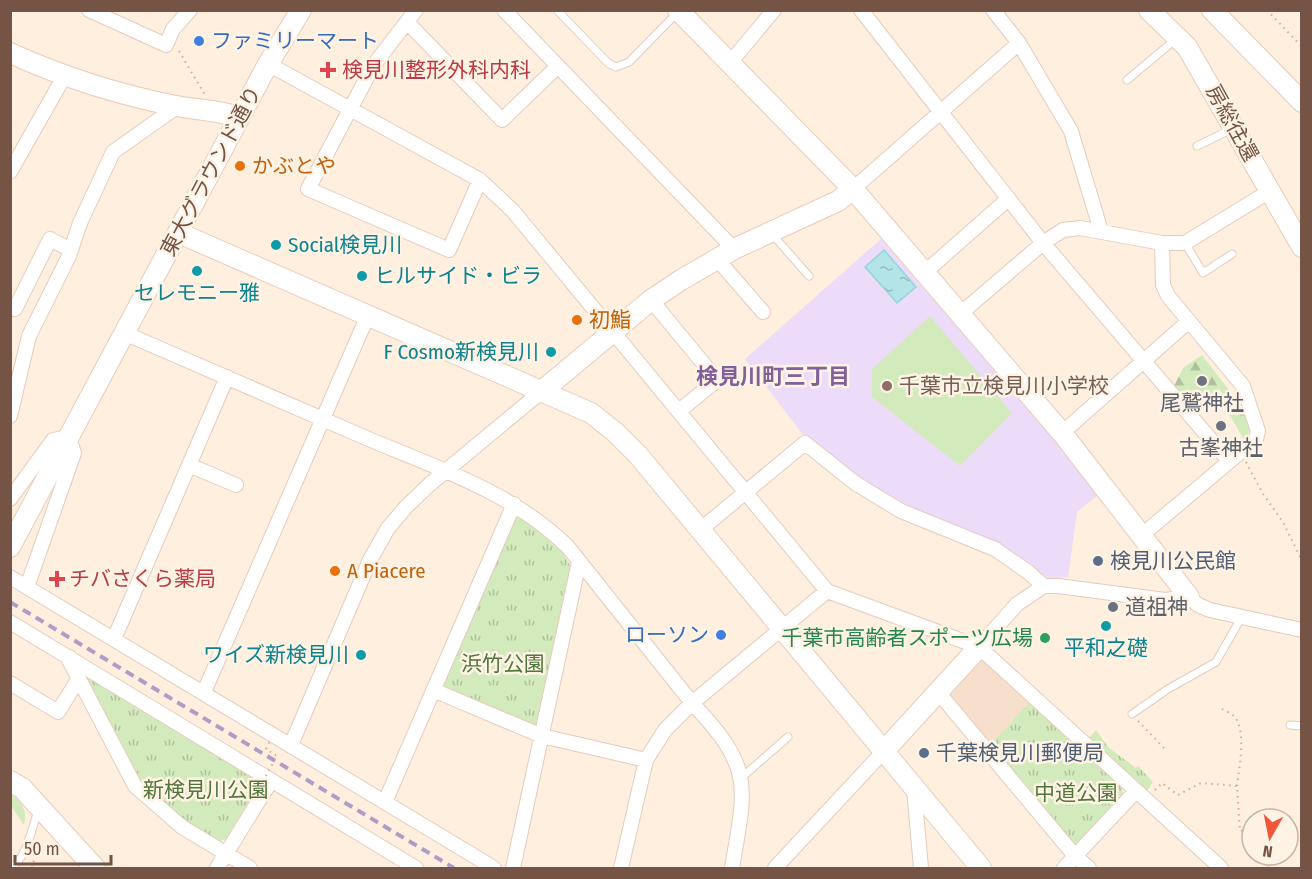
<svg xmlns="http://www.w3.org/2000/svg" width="1312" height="879" font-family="'Fira Sans Condensed','Noto Sans JP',sans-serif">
	<defs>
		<pattern id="forest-firs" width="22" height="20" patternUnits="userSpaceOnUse" patternTransform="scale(1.5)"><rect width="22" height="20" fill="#d3ebbc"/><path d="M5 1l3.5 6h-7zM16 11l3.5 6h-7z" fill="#b0c19b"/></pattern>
		<pattern id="park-tufts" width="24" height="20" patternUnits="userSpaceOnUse" patternTransform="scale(1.5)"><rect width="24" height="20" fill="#d3ebbc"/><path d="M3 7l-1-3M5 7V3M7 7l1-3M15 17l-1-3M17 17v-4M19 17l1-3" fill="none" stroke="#b0c19b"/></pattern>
		<pattern id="water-ripples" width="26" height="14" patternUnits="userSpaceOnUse" patternTransform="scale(1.5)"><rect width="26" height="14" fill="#b2e4e8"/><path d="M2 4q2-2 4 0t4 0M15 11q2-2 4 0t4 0" fill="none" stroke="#95bbbe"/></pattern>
	</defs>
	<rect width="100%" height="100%" fill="#feefde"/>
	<path fill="#f6e0cc" d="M 977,661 L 986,661 L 1030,701 L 989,746 L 949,697 L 949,691 Z"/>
	<path fill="#ecdbf9" d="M 881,239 L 1031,412 L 1099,494 L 1077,512 L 1068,577 L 1050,578 L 1040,574 L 999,544 L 904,507 L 851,472 L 804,436 L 745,359 Z"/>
	<path fill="#d3ebbc" d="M 930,316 L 1012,413 L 960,466 L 872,397 L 872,369 Z
		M 10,794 C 22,801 28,811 24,825 L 11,806 Z"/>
	<path fill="url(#forest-firs)" d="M 1202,355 L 1252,420 L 1246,443 L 1229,414 L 1233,407 L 1219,389 L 1189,411 L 1172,390 L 1183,368 Z"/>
	<path fill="url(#park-tufts)" d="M 523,515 C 543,532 561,546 572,569 L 539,725 L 532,728 L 445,691 L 442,685 L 514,519 Z
		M 88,675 L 257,777 L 260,783 L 226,839 L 217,842 L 194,827 L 155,798 L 139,780 L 85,680 Z
		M 1030,701 L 1122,786 L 1123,796 L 1078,845 L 1071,845 L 989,746 Z
		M 1096,730 L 1108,747 L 1136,768 L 1138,766 L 1153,782 L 1146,792 L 1087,740 Z"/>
	<path fill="url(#water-ripples)" stroke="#97d5da" stroke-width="1.5" d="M 884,250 L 916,287 L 897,303 L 865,267 Z"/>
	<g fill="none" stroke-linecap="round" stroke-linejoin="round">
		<defs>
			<path id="lane" d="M 557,10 L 608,63 L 616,67 L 629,62 L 677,13
				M 1127,80 L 1176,39
				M 1197,146 L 1232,129
				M 772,234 L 809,276
				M 1185,243 L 1203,273 L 1232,254
				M 1132,714 L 1168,689 L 1216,662 L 1241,618
				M 1290,725 L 1302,726
				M 741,778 L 788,737
				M 11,868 C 26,860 33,825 38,810"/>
			<path id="street" d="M 89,10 L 166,45 L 173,29 L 190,10
				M 416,10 L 373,66 L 308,189 L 449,250 L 480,180
				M 504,10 L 734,249
				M 861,10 L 1043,243 L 1229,461
				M 993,10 L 1019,43 L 1071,131 L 1101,231
				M 407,22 L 502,120 L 558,66
				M 268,64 L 480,180 L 513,211 L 827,591 L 979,647 L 1221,868
				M 729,64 L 774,10
				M 10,172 L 65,75
				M 853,189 L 1019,43
				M 717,259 L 763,312
				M 924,273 L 1008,199
				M 651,300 L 717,380 L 679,411
				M 15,309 L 50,239 L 71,250
				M 960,314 L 1043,243 L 1063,230 L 1080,228 L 1162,243 L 1185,243 L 1270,191
				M 124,333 C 204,367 284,402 364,437 C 434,467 513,492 568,547 L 692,703 C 754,768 746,785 732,868
				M 10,416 L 29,336 L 69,256 L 80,223 L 113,152 L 178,106
				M 1062,433 L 1189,321
				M 189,465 L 236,485
				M 10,499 L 53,440 L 69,437 L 74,453 L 27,587
				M 700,530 L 805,443 L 855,483 L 901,511 L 995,549 L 1028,572 L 1044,586
				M 1142,535 L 1256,439 L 1258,431 L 1243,386 L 1168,296 L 1163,285 L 1162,243
				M 10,577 L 494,868
				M 10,622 L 416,868
				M 114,639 L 227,377
				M 979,647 L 1017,604 L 1044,586 L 1058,586 L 1165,600 L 1189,597 L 1198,605 L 1210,610 L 1302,630
				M 69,657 L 69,660 L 135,786 L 182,827 L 250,868
				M 10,683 L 58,712 L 78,680
				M 433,690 L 542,736 L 646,760
				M 204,692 L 368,315
				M 938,692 L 1075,856 L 1089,868
				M 291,745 L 370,560 L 388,528 L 406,507 L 430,484 L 542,391
				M 914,789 L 921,868
				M 385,802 L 514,504
				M 217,868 L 271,781
				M 513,868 L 579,562
				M 621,868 L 646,760 L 665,730 L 692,703 L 827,591
				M 775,868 L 884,751
				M 1064,868 L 1136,791"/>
			<path id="secondary" d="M 678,10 L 853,189 L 1062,433 L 1189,597
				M 1149,10 L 1187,47 L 1302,247
				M 1212,10 L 1302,102
				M 10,53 C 63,77 120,95 176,106 C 198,110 218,110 239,117
				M 179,233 L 591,413 L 615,432 L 638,455 L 981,868
				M 542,391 L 651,300 L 681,280 L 734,249 L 838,201 L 853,189
				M 10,547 L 268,64 L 301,10
				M 884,751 L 979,647
				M 10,781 L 22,788 L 95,868"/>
		</defs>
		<use href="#lane" stroke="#e4ccbd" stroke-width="9"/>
		<use href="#street" stroke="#e4ccbd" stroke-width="16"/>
		<use href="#secondary" stroke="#e9ccb9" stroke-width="22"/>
		<path stroke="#d9ac97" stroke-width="2" stroke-dasharray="1.5 4.5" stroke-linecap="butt" d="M 1267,10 L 1302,47
			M 179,51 L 205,95
			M 1246,462 L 1263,494 L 1283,522 L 1302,561
			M 1222,709 C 1225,711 1231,713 1234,716 C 1247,731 1239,768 1237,786
			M 1138,721 L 1164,748
			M 1155,790 L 1162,783 L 1178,795 L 1201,783 L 1237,786 L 1240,831 L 1252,829
			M 1288,825 L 1302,827
			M 32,868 L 38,845
			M 1268,868 L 1270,855"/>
		<use href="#lane" stroke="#fff" stroke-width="7"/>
		<use href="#street" stroke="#fff" stroke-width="14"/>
		<use href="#secondary" stroke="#fff" stroke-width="20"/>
		<path stroke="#b09dc6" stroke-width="4" stroke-dasharray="9 6" stroke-linecap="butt" d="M 10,602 L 454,868"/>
		<path stroke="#d9ac97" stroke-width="2" stroke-dasharray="1.5 4.5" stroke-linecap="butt" d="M 254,797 L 277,756 L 266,749 L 271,739"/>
	</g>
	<g fill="#3f7fe0" stroke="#fff3e6" stroke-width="2">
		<circle cx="199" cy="41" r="6"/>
		<circle cx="721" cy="635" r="6"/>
	</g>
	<g fill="#e0444e" stroke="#fff3e6" stroke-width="2">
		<path d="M325 61h6v6h6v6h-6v6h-6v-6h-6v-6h6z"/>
		<path d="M54 570h6v6h6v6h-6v6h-6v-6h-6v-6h6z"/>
	</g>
	<g fill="#e8710a" stroke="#fff3e6" stroke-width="2">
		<circle cx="240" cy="166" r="6"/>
		<circle cx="577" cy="320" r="6"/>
		<circle cx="335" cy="571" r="6"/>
	</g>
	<g fill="#0f9aa8" stroke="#fff3e6" stroke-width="2">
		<circle cx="276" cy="245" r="6"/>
		<circle cx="197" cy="271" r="6"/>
		<circle cx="362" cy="276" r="6"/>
		<circle cx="551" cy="352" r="6"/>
		<circle cx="1106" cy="626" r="6"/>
		<circle cx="361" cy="655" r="6"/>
	</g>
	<g fill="#6b7280" stroke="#fff3e6" stroke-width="2">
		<circle cx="1202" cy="381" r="6"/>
		<circle cx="1221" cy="426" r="6"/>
		<circle cx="1113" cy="607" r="6"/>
	</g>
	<circle fill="#8d6e63" stroke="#fff3e6" stroke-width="2" cx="887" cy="386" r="6"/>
	<g fill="#5c6f8a" stroke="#fff3e6" stroke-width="2">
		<circle cx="1098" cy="561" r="6"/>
		<circle cx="924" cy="753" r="6"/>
	</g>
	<circle fill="#2e9e5b" stroke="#fff3e6" stroke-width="2" cx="1045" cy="638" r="6"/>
	<g text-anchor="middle" stroke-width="5" stroke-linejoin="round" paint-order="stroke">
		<g font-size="21" fill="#366cbe" stroke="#fff3e6" text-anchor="start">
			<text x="211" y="48">ファミリーマート</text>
			<text x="709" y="642" text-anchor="end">ローソン</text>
		</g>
		<g font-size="21" fill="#be3a42" stroke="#fff3e6" text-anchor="start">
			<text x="342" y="77">検見川整形外科内科</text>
			<text x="69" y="586">チバさくら薬局</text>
		</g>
		<g font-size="21" fill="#755345" stroke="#fff3e6">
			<text transform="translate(1232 123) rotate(61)" y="7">房総往還</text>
			<text transform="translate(211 171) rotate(-62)" y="7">東大グラウンド通り</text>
		</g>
		<g font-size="21" fill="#c56008" stroke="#fff3e6" text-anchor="start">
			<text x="252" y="173">かぶとや</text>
			<text x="589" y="327">初鮨</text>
			<text x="347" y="578">A Piacere</text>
		</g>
		<g font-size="21" fill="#0d838f" stroke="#fff3e6" text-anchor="start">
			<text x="288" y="252">Social検見川</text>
			<text x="374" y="283">ヒルサイド・ビラ</text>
			<text x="197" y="300" text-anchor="middle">セレモニー雅</text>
			<text x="539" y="359" text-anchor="end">F Cosmo新検見川</text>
			<text x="1106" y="655" text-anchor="middle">平和之礎</text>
			<text x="349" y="662" text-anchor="end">ワイズ新検見川</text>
		</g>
		<g font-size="21" fill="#785e54" stroke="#fff3e6" text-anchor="start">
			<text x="899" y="393">千葉市立検見川小学校</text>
		</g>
		<g font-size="21" fill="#5b616d" stroke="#fff3e6">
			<text x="1202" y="410">尾鷲神社</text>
			<text x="1221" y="455">古峯神社</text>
			<text x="1125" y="614" text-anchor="start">道祖神</text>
		</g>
		<g font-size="21" fill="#4e5e75" stroke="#fff3e6" text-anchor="start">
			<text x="1110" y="568">検見川公民館</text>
			<text x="936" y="760">千葉検見川郵便局</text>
		</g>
		<g font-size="21" fill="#27864d" stroke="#fff3e6" text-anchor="end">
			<text x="1033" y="645">千葉市高齢者スポーツ広場</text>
		</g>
		<g font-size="21" fill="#50763a" stroke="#fff3e6">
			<text x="503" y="671">浜竹公園</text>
			<text x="206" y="797">新検見川公園</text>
			<text x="1076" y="800">中道公園</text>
		</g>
		<g font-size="22" font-weight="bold" fill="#826099" stroke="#fff3e6">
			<text x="773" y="384">検見川町三丁目</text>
		</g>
	</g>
	<rect width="1312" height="879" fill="none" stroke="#755345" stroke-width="24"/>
	<g transform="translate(1270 837) rotate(189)"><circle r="28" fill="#fff3e6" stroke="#c8b3a6" stroke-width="1.5"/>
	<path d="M0-4.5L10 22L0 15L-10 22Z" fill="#f1563a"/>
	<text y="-9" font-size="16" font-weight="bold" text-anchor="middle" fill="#755345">N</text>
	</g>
	<path d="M15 855v9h96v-9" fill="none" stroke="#755345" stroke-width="3"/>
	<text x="24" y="855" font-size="18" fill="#755345" stroke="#fff3e6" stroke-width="4.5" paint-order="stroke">50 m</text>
</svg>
